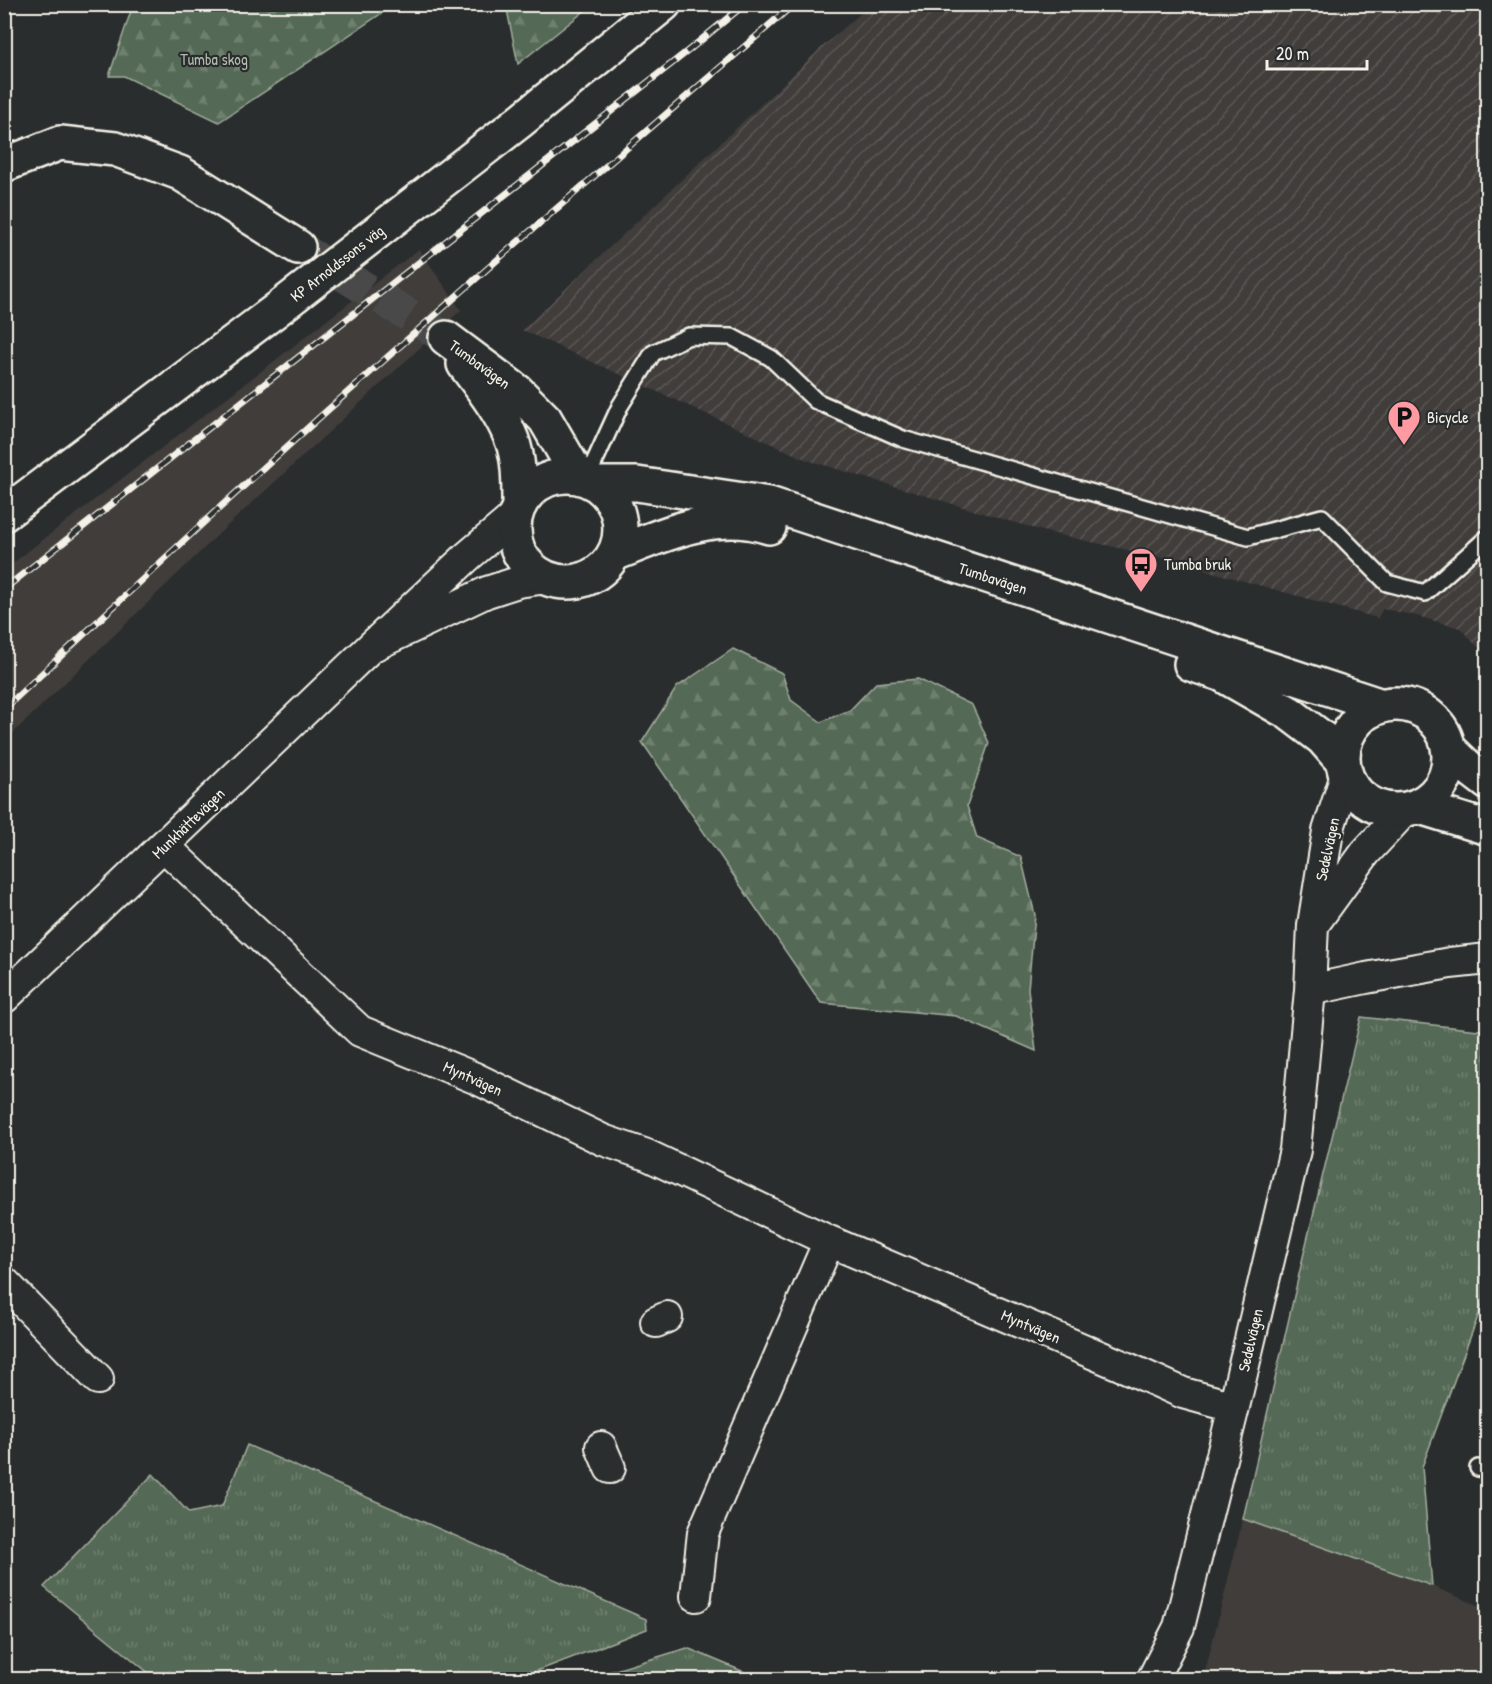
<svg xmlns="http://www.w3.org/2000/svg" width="1492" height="1684" font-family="'Patrick Hand',sans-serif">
	<defs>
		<pattern id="industrial-furrows" width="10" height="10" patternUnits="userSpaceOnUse" patternTransform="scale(1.5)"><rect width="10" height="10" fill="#403c3b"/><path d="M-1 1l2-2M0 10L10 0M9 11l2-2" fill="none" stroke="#5c5957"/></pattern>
		<pattern id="grass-tufts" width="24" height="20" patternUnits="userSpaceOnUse" patternTransform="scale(1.5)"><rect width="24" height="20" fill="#556a56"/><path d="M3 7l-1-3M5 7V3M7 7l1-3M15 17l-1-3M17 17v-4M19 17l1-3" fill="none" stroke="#6e806e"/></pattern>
		<pattern id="forest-firs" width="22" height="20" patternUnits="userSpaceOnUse" patternTransform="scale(1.5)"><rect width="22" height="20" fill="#556a56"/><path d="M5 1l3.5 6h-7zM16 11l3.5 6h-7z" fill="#6e806e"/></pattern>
	</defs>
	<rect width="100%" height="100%" fill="#2a2d2e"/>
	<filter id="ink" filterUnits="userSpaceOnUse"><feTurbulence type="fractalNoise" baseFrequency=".0167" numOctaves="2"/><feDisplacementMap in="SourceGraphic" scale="12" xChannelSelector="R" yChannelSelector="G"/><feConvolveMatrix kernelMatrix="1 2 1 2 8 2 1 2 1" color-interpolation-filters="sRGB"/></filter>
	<g filter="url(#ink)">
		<path fill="#403c3b" d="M 419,249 L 461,310 L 225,528 L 5,741 L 5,569 Z
			M 1243,1519 L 1432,1586 L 1487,1609 L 1487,1679 L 1203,1680 Z"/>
		<path fill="url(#industrial-furrows)" d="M 870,5 L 1487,5 L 1487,657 L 1460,628 L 1413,615 L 1383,609 L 1377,618 L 1155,556 L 1046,532 L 807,460 L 522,330 L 820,49 Z"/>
		<path fill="url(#grass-tufts)" stroke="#a4ae9f" stroke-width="1.5" d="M 1361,1017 L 1487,1031 L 1487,1292 L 1422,1467 L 1432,1586 L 1243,1519 L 1303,1257 Z
			M 247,1445 L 646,1619 L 647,1629 L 516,1679 L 156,1679 L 44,1587 L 153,1474 L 189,1513 L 222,1506 Z
			M 687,1648 L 761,1679 L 620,1680 L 606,1673 Z"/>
		<path fill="url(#forest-firs)" stroke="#a4ae9f" stroke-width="1.5" d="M 133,5 L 133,4 L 394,5 L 219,122 L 124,76 L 109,76 Z
			M 506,5 L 506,4 L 592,5 L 518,64 Z
			M 733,649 L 782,673 L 791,700 L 821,722 L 850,710 L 876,683 L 918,679 L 972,705 L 989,743 L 967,806 L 977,838 L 1021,857 L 1035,915 L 1028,989 L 1036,1051 L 956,1016 L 821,1003 L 642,742 L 677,687 Z"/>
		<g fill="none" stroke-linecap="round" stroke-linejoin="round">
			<path stroke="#484a4a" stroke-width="33" stroke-dasharray="33 16" stroke-linecap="butt" d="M 298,247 L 446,338"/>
			<defs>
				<path id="service" d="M 587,478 L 620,406 L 653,353 L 689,336 L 732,337 L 771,358 L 816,401 L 903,439 L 1248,537 L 1322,517 L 1387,583 L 1425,593 L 1488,537
					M 1478,1468 L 1488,1471"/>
				<path id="minor" d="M 515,516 L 468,556 L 371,647 L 487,592 L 518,582 L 547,578
					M 1346,775 L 1328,831 L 1313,925 L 1366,852 L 1406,809
					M 164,846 L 360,1031 L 475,1078 L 603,1140 L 647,1155 L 829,1241 L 1132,1370 L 1183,1393 L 1234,1407
					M 1310,990 L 1366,978 L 1450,963 L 1488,959
					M 4,998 L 371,647
					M 4,1282 L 98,1379
					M 656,1322 L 667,1317
					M 601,1447 L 610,1468
					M 696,1596 L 703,1533 L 829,1241
					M 1152,1680 L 1179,1627 L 1234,1407 L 1295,1150 L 1310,990 L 1313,925"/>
				<path id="secondary" d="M 4,165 L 60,143 L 115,149 L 180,173 L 298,247
					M 446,338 L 517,391 L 545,419 L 578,476
					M 464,364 C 482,388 501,412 512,440 C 519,459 519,481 519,501
					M514 529a53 53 0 1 1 106 0a53 53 0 1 1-106 0Z
					M 597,484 L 637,484 L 769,504 L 1382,706
					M 4,514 L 275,311 L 519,122 L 664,4
					M 614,554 C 663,535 716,509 769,527
					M 1191,664 L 1221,674 L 1289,713 L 1322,738 L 1343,762
					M1343 757a53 53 0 1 1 106 0a53 53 0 1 1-106 0Z
					M 1448,748 L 1471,770 L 1488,783
					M 1417,806 L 1488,828"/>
			</defs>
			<use href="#service" stroke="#f4f1e8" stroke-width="20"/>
			<use href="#minor" stroke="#f4f1e8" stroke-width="34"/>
			<use href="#secondary" stroke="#f4f1e8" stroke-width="38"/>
			<use href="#service" stroke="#2a2d2e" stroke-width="15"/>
			<use href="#minor" stroke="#2a2d2e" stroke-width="30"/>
			<use href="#secondary" stroke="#2a2d2e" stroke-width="33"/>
			<defs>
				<path id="rail" d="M 4,589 L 689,50 L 745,4
					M 4,709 L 204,522 L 321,416 L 505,253 L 794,4"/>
			</defs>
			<use href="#rail" stroke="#f4f1e8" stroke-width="7"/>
			<use href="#rail" stroke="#2a2d2e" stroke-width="4.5" stroke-dasharray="14" stroke-linecap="butt"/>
		</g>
	</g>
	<defs>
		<symbol id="parking-pin" viewBox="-11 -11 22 30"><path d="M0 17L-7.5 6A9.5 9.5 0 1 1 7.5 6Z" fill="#ff9aa2" stroke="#2a2d2e"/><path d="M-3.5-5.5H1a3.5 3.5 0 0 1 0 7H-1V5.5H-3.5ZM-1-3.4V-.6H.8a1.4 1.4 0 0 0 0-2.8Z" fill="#111"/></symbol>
		<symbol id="bus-pin" viewBox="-11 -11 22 30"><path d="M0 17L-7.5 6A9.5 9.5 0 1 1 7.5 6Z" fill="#ff9aa2" stroke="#2a2d2e"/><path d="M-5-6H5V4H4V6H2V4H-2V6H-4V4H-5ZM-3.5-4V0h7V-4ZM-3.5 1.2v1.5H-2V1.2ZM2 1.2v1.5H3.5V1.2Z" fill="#111"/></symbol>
	</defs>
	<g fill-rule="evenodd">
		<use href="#parking-pin" x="1385" y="398" width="38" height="52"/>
		<use href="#bus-pin" x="1122" y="545" width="38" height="52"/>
	</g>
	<g text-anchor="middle" stroke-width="4.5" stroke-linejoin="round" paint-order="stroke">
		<g font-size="16" fill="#b4bbae" stroke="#2a2d2e">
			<text x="214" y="65">Tumba skog</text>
		</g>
		<g font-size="16" fill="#f4f1e8" stroke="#2a2d2e">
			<text transform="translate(337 263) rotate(-38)" y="6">KP Arnoldssons väg</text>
			<text transform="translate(480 364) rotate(36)" y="6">Tumbavägen</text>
			<text transform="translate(993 578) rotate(18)" y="6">Tumbavägen</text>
			<text transform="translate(188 823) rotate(-44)" y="6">Munkhättevägen</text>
			<text transform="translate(1327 849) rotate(-78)" y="6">Sedelvägen</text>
			<text transform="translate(473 1078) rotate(24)" y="6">Myntvägen</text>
			<text transform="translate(1031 1326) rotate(23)" y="6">Myntvägen</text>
			<text transform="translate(1250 1340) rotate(-77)" y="6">Sedelvägen</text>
		</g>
		<g font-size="16" fill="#f4f1e8" stroke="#2a2d2e" text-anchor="start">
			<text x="1427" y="423">Bicycle</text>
			<text x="1164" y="570">Tumba bruk</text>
		</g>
	</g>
	<rect width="1492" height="1684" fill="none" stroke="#2a2d2e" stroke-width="24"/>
	<rect x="12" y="12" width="1468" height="1660" fill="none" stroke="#f4f1e8" stroke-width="2" filter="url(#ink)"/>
	<path d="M1267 60v9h100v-9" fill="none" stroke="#f4f1e8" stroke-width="3"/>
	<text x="1276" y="60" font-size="18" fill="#f4f1e8" stroke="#2a2d2e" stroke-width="4.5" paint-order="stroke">20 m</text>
</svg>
